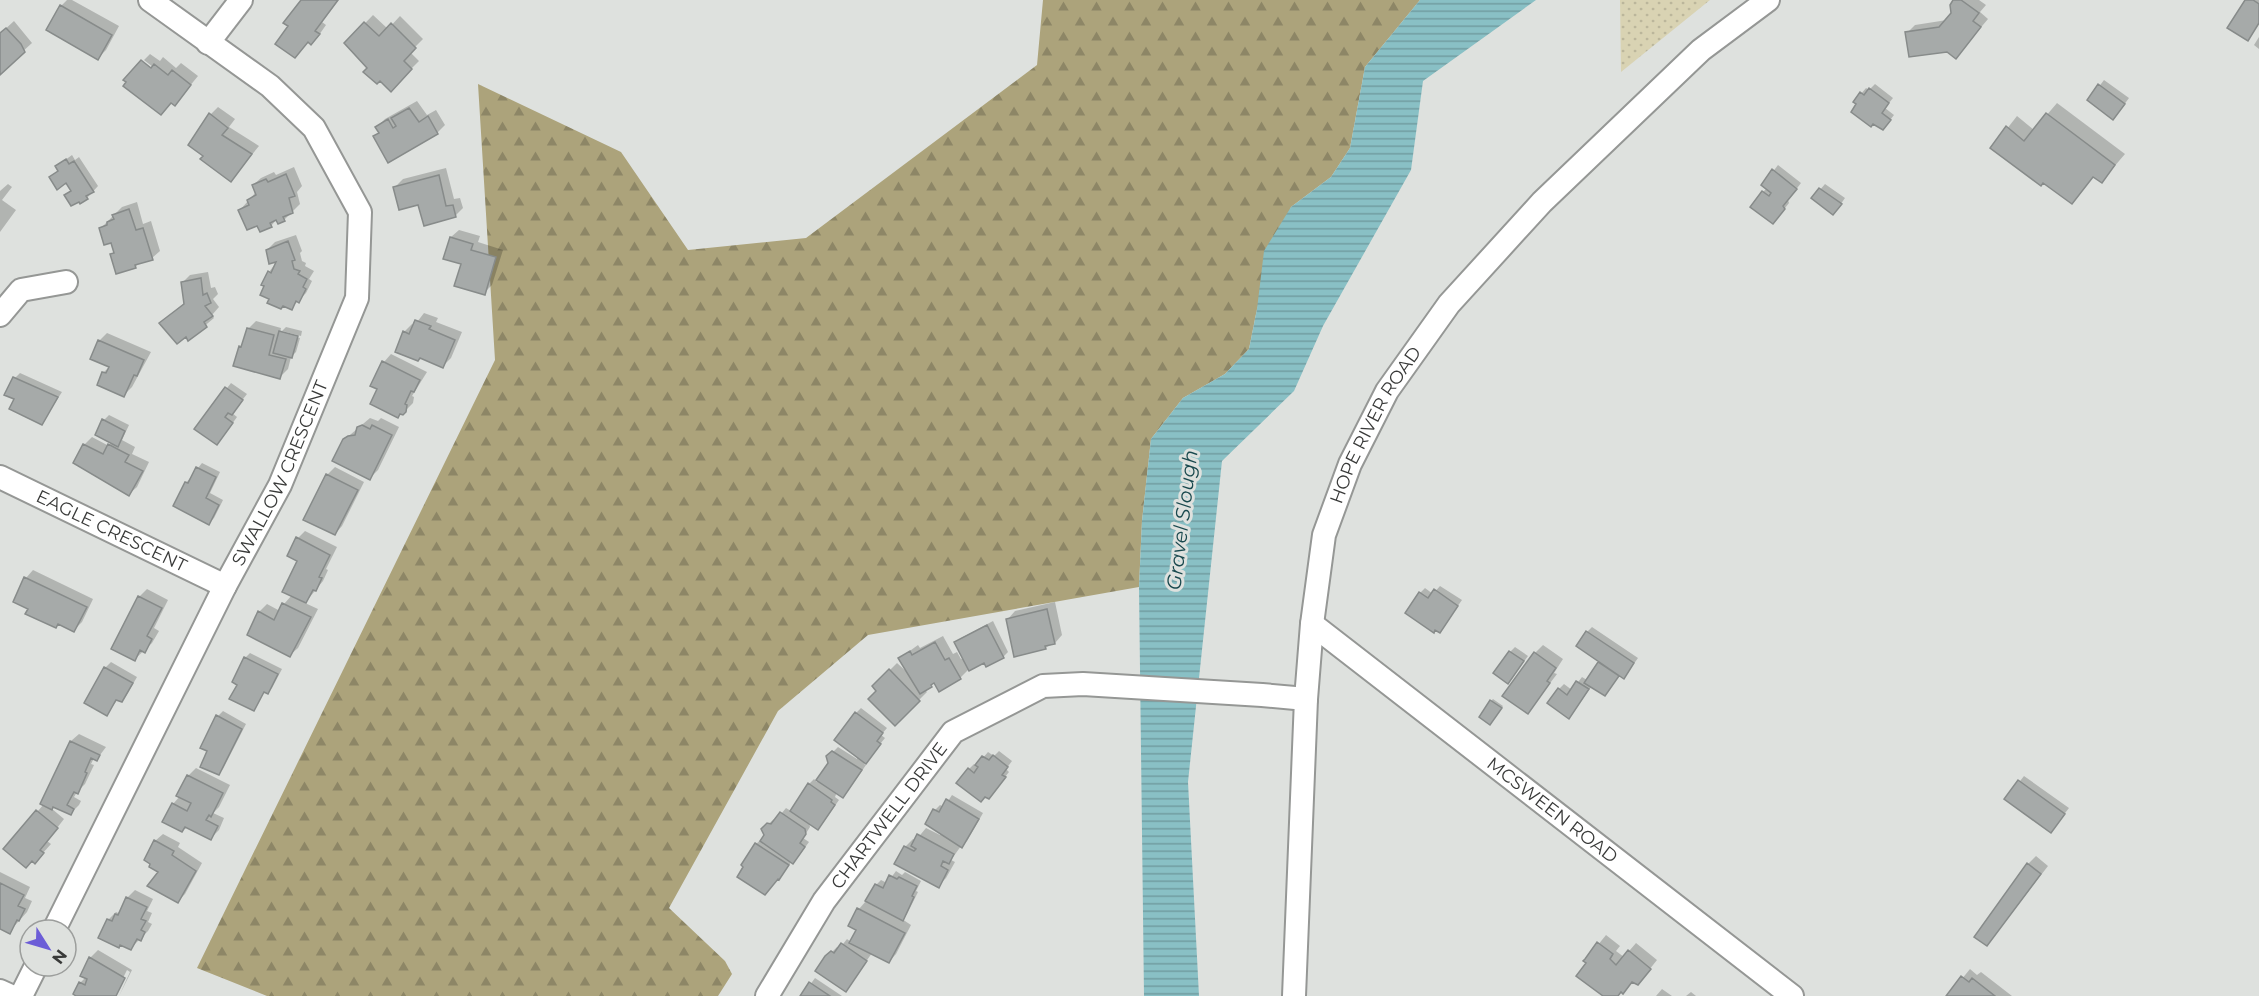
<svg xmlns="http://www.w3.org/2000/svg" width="2259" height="996" font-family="Montserrat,sans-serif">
	<defs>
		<pattern id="forest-firs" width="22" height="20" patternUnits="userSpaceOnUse" patternTransform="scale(1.5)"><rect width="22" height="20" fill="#aca37b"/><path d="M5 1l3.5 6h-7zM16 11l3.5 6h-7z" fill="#8d8666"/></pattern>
		<pattern id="park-dots" width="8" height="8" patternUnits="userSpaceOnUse" patternTransform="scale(1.5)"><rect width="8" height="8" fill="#d9d3b3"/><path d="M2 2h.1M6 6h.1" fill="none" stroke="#bbb69b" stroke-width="1.8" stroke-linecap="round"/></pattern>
		<pattern id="water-rules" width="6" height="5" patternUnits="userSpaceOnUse" patternTransform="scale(1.5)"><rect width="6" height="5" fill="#89c0c5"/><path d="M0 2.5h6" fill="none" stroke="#719da1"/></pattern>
	</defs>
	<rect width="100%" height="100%" fill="#dee1de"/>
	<path fill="url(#forest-firs)" d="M 1043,0 L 1420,0 L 1365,67 L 1350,148 L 1331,177 L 1291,207 L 1257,309 L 1249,349 L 1225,374 L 1183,398 L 1151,439 L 1142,521 L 1139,587 L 868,635 L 778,711 L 669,908 L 725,961 L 732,974 L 718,996 L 267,996 L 197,968 L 495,360 L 478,84 L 621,152 L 688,250 L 806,238 L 1037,65 Z"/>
	<path fill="url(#park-dots)" d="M 1620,0 L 1710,0 L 1621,72 Z"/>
	<path fill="url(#water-rules)" d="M 1420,0 L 1536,0 L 1423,81 L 1411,170 L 1323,326 L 1294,391 L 1222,461 L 1188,782 L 1199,996 L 1144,996 L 1139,587 L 1142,521 L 1151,439 L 1183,398 L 1225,374 L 1249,349 L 1257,309 L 1264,251 L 1291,207 L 1331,177 L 1350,148 L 1365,67 Z"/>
	<path fill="#0003" d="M 67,0 L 72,0 L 119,26 L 106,50 L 98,58 L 61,6 Z
		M 302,0 L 339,0 L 322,22 L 326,25 L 319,35 L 290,26 Z
		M 1956,0 L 1979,0 L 1986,5 L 1980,12 L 1988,19 L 1956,57 L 1947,50 L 1907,33 L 1915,25 L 1947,20 L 1952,13 Z
		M 2247,0 L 2259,0 L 2259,24 L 2248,39 Z
		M 373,15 L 388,29 L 400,16 L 423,39 L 410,52 L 419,61 L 391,89 L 346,43 Z
		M 14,21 L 32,43 L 0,72 L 0,32 L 1,33 Z
		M 2259,37 L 2259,49 L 2254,45 Z
		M 150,54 L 160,61 L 163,57 L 176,68 L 181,63 L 198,76 L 175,104 L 156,73 L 158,71 L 144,60 Z
		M 2104,80 L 2129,98 L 2118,113 L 2089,100 Z
		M 1875,84 L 1893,98 L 1885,108 L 1894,115 L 1887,124 L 1855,101 L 1866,88 L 1869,90 Z
		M 417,101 L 427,115 L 436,110 L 445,125 L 437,133 L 389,161 L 375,137 L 380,132 L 377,127 L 385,119 Z
		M 2057,103 L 2125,154 L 2101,182 L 2094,176 L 2072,202 L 1992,148 L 2017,116 L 2034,130 Z
		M 218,107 L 235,119 L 229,127 L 259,146 L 231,180 L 206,156 L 211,114 Z
		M 72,155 L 75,160 L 79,157 L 98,186 L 87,198 L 66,195 L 71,190 L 67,181 L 51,177 L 59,170 L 57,166 Z
		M 1778,165 L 1801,183 L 1788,200 L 1789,203 L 1778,217 L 1763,192 L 1767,188 L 1763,185 Z
		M 294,167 L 302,186 L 297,192 L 300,204 L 284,220 L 277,219 L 271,226 L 258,224 L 240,210 L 256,192 L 253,185 L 261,178 L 274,172 L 276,175 Z
		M 446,168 L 454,199 L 460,198 L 463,208 L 455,216 L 419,203 L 395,187 L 403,179 Z
		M 8,184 L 12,187 L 2,200 L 16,210 L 0,232 L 0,191 Z
		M 1825,184 L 1845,198 L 1838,208 L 1813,198 Z
		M 137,202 L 143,224 L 151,221 L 160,251 L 152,258 L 140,262 L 135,267 L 112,254 L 115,251 L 112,241 L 101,228 L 122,207 Z
		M 459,230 L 480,236 L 478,242 L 503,250 L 492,285 L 484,293 L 463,263 L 451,237 Z
		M 296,235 L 302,251 L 300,253 L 302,261 L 306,263 L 305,266 L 314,271 L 309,279 L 312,281 L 306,293 L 291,308 L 269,272 L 278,260 L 267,250 L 275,242 Z
		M 208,272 L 211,288 L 215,287 L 218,294 L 213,299 L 219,307 L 212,315 L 214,318 L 189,339 L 161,323 L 185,302 L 182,283 L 190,275 Z
		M 424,313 L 438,318 L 436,322 L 462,332 L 451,358 L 443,366 L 404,332 L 412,324 L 414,326 Z
		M 256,321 L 281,328 L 280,333 L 282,331 L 282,334 L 300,338 L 296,352 L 291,357 L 288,369 L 280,377 L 240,347 L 244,342 L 248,329 Z
		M 286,327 L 302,331 L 301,336 L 282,331 Z
		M 107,333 L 151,352 L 132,387 L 124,395 L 104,372 L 110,366 L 99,341 Z
		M 391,354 L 427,372 L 412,396 L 414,397 L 413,403 L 403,413 L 379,388 L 384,362 Z
		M 20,373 L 62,392 L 42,423 L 16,399 L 15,378 Z
		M 231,383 L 247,394 L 232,413 L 237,417 L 222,438 L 196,428 Z
		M 109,415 L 129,425 L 122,440 L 135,447 L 132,454 L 149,462 L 137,487 L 129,494 L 84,445 L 92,437 L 109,446 L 112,442 L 104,420 Z
		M 370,418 L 378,421 L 381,418 L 399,427 L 378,470 L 370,478 L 344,440 Z
		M 202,463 L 220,472 L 210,493 L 223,500 L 214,518 L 209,523 L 186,483 Z
		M 335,467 L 364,482 L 342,526 L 335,534 L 305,519 L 327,475 Z
		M 305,531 L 337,547 L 326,569 L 328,570 L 323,581 L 305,603 L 318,609 L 298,648 L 290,655 L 259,612 L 267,604 L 280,611 L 284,604 L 292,595 L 299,560 L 298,538 Z
		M 33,570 L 93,599 L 82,622 L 74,630 L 26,578 Z
		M 1440,586 L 1462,600 L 1440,631 L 1420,593 L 1425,588 L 1433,594 Z
		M 147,589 L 168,600 L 154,628 L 159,631 L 152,643 L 135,659 L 139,597 Z
		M 1055,602 L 1062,635 L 1055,643 L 1045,648 L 1008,619 L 1015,611 Z
		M 993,621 L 1008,652 L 1003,657 L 985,661 L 969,669 L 960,678 L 935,682 L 925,690 L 927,692 L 895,724 L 878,691 L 874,686 L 897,663 L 908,673 L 900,658 L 918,645 L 920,648 L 943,636 L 953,654 L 957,652 L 961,659 L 964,658 L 956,643 L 961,638 Z
		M 1592,627 L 1638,658 L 1628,672 L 1620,674 L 1605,695 L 1592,686 L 1573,712 L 1559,689 L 1564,684 L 1572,690 L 1582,677 L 1587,680 L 1600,661 L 1587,632 Z
		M 1543,645 L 1563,659 L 1554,673 L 1557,674 L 1528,712 L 1535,653 Z
		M 1515,647 L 1528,656 L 1513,677 L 1510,652 Z
		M 250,653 L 282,669 L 272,688 L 267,693 L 265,691 L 254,709 L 239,684 L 245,658 Z
		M 111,662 L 137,677 L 126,696 L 121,701 L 118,699 L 107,714 L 86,702 L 106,667 Z
		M 1493,699 L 1503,706 L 1492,721 L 1491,701 Z
		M 861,708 L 887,728 L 881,735 L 885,738 L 864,764 L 866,765 L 848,791 L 843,796 L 837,792 L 835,797 L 839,800 L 823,823 L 818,828 L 809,822 L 810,827 L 803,838 L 809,842 L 798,857 L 793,862 L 792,861 L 779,878 L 756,844 L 766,835 L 763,829 L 774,819 L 776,820 L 786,808 L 791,811 L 809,784 L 814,779 L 817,782 L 830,763 L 828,757 L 838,747 L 857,759 L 856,713 Z
		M 223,711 L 246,724 L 223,769 L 218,774 L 209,750 L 218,716 Z
		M 79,734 L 106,747 L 97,759 L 94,758 L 91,764 L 94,765 L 85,784 L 77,792 L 74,797 L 81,801 L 79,805 L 71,813 L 54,805 L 51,808 L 64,819 L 47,841 L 51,844 L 42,854 L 5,849 L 44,804 L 42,803 L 71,741 Z
		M 999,751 L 1012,761 L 1006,769 L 1009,772 L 993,792 L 969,769 L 974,764 L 976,766 L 988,752 L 994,756 Z
		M 196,768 L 230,785 L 219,807 L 213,813 L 224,818 L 219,830 L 211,838 L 186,826 L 182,830 L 173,804 L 180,796 L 188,776 Z
		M 2024,776 L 2069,808 L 2055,826 L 2006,799 Z
		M 952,795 L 983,813 L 967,841 L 961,846 L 951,860 L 955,862 L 946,878 L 938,886 L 896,864 L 905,847 L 913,839 L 916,840 L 926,828 L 940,835 L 942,833 L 935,810 L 940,805 L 944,807 Z
		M 163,834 L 180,843 L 178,847 L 202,863 L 185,894 L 178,901 L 149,886 L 160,871 L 155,841 Z
		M 2036,856 L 2048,866 L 1987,945 L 2028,864 Z
		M 896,871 L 902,875 L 905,872 L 921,881 L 916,891 L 918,892 L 907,914 L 902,919 L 911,925 L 896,954 L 889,962 L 872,953 L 846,990 L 832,952 L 837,947 L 839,949 L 847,939 L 851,942 L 858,929 L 850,925 L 859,909 L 866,901 L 876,885 L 881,880 L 887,883 Z
		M 0,872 L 30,887 L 25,898 L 32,901 L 27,912 L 9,932 L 0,927 Z
		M 135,890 L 153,899 L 147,911 L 152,913 L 148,922 L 152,924 L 148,931 L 131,948 L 108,920 L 116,912 L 118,913 L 122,909 L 127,898 Z
		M 1606,935 L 1620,946 L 1616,951 L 1624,957 L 1636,943 L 1657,960 L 1645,975 L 1633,981 L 1617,996 L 1606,996 L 1585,961 Z
		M 98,950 L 132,970 L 119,996 L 130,972 L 127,970 L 114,996 L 80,996 L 75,994 L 80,983 L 86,977 L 82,975 L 90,958 Z
		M 1970,969 L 1977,975 L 1981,972 L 2012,996 L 1948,996 Z
		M 815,978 L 842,996 L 802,996 Z
		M 1662,989 L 1672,996 L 1656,996 Z
		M 1691,992 L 1696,996 L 1686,996 Z"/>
	<path fill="#a6aaa9" stroke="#878b8a" stroke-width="1.5" d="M 301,0 L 338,0 L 315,31 L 320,34 L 311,45 L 308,42 L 295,58 L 275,44 L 288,26 L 283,23 Z
		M 1953,0 L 1961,0 L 1979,13 L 1973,21 L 1981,27 L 1956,59 L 1947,52 L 1909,57 L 1905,32 L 1939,27 L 1951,13 L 1950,5 Z
		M 2245,0 L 2253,0 L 2259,4 L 2259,23 L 2248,41 L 2227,28 Z
		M 60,5 L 112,35 L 98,60 L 46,30 Z
		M 364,22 L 379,36 L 391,23 L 416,48 L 404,61 L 412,69 L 391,92 L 380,81 L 377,84 L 363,72 L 367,68 L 344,43 Z
		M 6,28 L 21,44 L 25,52 L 0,75 L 0,33 Z
		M 141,60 L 151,68 L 154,64 L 168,75 L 172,70 L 191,85 L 175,106 L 171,103 L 161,115 L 123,86 L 126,82 L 123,80 Z
		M 2098,84 L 2125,104 L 2113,120 L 2087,100 Z
		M 1869,88 L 1889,103 L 1882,113 L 1891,120 L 1883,130 L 1873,124 L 1871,127 L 1851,112 L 1856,104 L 1853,102 L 1860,92 L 1864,95 Z
		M 409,108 L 419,122 L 428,116 L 438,134 L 388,163 L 373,136 L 379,133 L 375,127 L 388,119 L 393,128 L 396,126 L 391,118 Z
		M 209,113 L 228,128 L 222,135 L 252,154 L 231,182 L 200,159 L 203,156 L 188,145 Z
		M 2046,113 L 2115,165 L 2102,183 L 2093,177 L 2072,204 L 2043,183 L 2041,186 L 1990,148 L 2006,126 L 2024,141 Z
		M 66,159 L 69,164 L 74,161 L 94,192 L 86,196 L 88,199 L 80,204 L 79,202 L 71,206 L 64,195 L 71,191 L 66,183 L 57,190 L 49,177 L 58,171 L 55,166 Z
		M 1772,169 L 1797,189 L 1783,206 L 1785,209 L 1773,224 L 1750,207 L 1762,191 L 1769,196 L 1771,193 L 1761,185 Z
		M 286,174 L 295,196 L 289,198 L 293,213 L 283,217 L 285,221 L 278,224 L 276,220 L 270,223 L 272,227 L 260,232 L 257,226 L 247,230 L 238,210 L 249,205 L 247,200 L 256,195 L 252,185 L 266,179 L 268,182 Z
		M 439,175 L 446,206 L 453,205 L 456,217 L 424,226 L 418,205 L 399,210 L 393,187 Z
		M 1819,188 L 1842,204 L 1833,215 L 1811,198 Z
		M 129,209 L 136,230 L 143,228 L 153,260 L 135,265 L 136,268 L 116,274 L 110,254 L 114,253 L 111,243 L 104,245 L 99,228 L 107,225 L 107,222 L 114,219 L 112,215 Z
		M 450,237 L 473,244 L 471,250 L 496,257 L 485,295 L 454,286 L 461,264 L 443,259 Z
		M 288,241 L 295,260 L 292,261 L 294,269 L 300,271 L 298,274 L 307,279 L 303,287 L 306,289 L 299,303 L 296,301 L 292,310 L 283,306 L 281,309 L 267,303 L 269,299 L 260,295 L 264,286 L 261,285 L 268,271 L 271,273 L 276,262 L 269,264 L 266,250 Z
		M 201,278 L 203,295 L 207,293 L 211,303 L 205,306 L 213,316 L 204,322 L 207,327 L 188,341 L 186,337 L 177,344 L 159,323 L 184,304 L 181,282 Z
		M 415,320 L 431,326 L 429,329 L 455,340 L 443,368 L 420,358 L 418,361 L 395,352 L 403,331 L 409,334 Z
		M 247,328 L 274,335 L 269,355 L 286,359 L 280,379 L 233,366 L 239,346 L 241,347 Z
		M 279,331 L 298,336 L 292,358 L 273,353 Z
		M 98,340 L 144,360 L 137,376 L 134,375 L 124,397 L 97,385 L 102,372 L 106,373 L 109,367 L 90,359 Z
		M 382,361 L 420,380 L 414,392 L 411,391 L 405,404 L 407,405 L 406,412 L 403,415 L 400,414 L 398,418 L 370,404 L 377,389 L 370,386 Z
		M 13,377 L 58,397 L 42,425 L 9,409 L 14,399 L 4,395 Z
		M 225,387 L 243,400 L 232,415 L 228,413 L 225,417 L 233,423 L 217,445 L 194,429 Z
		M 102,419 L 125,431 L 118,447 L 95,435 Z
		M 362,425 L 370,429 L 372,425 L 392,435 L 370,480 L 332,461 L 343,439 L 348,436 L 355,435 L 357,427 Z
		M 83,444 L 103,454 L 108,444 L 129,455 L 125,462 L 143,471 L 129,496 L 73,463 Z
		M 196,467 L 216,477 L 206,498 L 219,505 L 209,525 L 173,506 L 185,482 L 188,483 Z
		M 326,474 L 358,490 L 335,535 L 303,520 Z
		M 296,537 L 330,555 L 319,577 L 322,578 L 316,591 L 313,590 L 306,603 L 282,592 L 297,561 L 287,556 Z
		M 24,577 L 87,607 L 74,632 L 58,624 L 56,628 L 25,614 L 28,609 L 13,602 Z
		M 1434,589 L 1458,606 L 1440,633 L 1435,630 L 1434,633 L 1405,613 L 1419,592 L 1428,598 Z
		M 138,596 L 162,608 L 147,636 L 152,639 L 145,653 L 140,650 L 135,661 L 111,649 Z
		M 282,603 L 311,617 L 290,657 L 247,635 L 258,611 L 274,620 Z
		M 1047,609 L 1055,644 L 1045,646 L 1046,649 L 1014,657 L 1006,619 Z
		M 987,625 L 1004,658 L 986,667 L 984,663 L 969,671 L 954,642 Z
		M 1586,631 L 1634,663 L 1624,679 L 1576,646 Z
		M 935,642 L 945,660 L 949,658 L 961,679 L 939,692 L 934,683 L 931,685 L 932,687 L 920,694 L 898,658 L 910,651 L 912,655 Z
		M 1509,651 L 1524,661 L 1508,684 L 1493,673 Z
		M 1534,652 L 1556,668 L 1547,681 L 1550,683 L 1528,714 L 1502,696 Z
		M 244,657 L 278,674 L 268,694 L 264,692 L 254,711 L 229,699 L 237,685 L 232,682 Z
		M 1598,662 L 1619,676 L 1605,696 L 1584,683 Z
		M 104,667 L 133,683 L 122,702 L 116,700 L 107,716 L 84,703 Z
		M 889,669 L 920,701 L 895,726 L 868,699 L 876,691 L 872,686 Z
		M 1576,681 L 1589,689 L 1569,719 L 1547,703 L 1558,688 L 1567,695 Z
		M 1490,700 L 1502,708 L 1490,725 L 1479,717 Z
		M 855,712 L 883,733 L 877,741 L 881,744 L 866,764 L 834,740 Z
		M 216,715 L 242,729 L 219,775 L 200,767 L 207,751 L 200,748 Z
		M 70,741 L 100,755 L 97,761 L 91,758 L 85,772 L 87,773 L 78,794 L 74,792 L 67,805 L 74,809 L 71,815 L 53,807 L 52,810 L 40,804 Z
		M 832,751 L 862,770 L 843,798 L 816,780 L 828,763 L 826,756 Z
		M 993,755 L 1008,767 L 1002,775 L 1006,777 L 989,799 L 985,797 L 981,802 L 956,783 L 968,768 L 974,773 L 978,767 L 975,765 L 982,756 L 989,760 Z
		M 187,775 L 223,793 L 211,817 L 209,815 L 206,820 L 218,826 L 211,840 L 185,827 L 182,832 L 162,822 L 172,803 L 187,811 L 191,803 L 176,796 Z
		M 2018,780 L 2065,814 L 2051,833 L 2004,799 Z
		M 808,783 L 832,800 L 831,802 L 835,805 L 818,830 L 790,811 Z
		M 946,799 L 979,819 L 962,848 L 925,824 L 933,809 L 939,812 Z
		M 36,810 L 58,828 L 40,850 L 44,853 L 35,864 L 32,861 L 26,868 L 3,849 Z
		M 780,812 L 805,829 L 806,834 L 800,843 L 805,847 L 793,864 L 760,841 L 764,835 L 761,829 L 767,823 L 771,824 Z
		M 917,834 L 954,854 L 949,864 L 943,861 L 941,866 L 948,870 L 939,888 L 894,864 L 904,846 L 914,851 L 916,849 L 911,846 Z
		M 154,840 L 174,851 L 172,855 L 196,871 L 178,903 L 147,886 L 158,872 L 149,867 L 150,864 L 144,860 Z
		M 755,843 L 789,865 L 779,880 L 778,879 L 765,895 L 737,877 L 743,867 L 741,865 Z
		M 2027,863 L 2041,874 L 1987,946 L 1974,937 Z
		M 889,875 L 897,879 L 899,877 L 917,886 L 912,896 L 914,897 L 903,921 L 865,901 L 875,884 L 883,888 Z
		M 0,883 L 24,895 L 18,906 L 25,909 L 19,921 L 17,920 L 10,934 L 0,929 Z
		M 126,897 L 147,907 L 141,919 L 146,921 L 141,930 L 145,932 L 141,941 L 137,939 L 131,950 L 120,945 L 119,948 L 98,938 L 107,919 L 112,921 L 115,914 L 118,915 Z
		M 857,908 L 905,933 L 889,963 L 849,943 L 856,930 L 848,926 Z
		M 1597,942 L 1613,954 L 1610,959 L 1616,965 L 1628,950 L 1651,969 L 1638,985 L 1632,982 L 1623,994 L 1621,992 L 1618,996 L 1603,996 L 1576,976 L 1586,963 L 1583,961 L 1585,959 Z
		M 841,943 L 867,961 L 846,992 L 815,971 L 825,956 L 831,951 L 834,953 Z
		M 89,957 L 125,978 L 116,996 L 76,996 L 73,994 L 79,982 L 85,985 L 87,979 L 80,976 Z
		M 1961,976 L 1969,982 L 1972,978 L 1995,996 L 1946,996 Z
		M 809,982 L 830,996 L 800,996 Z"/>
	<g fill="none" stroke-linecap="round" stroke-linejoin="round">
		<defs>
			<g id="minor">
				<path d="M 208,43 L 241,0"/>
				<path d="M 0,315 L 21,290 L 66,282"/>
				<path id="s1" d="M 0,477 L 225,586"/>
				<path id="s2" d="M 1312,624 L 1792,996"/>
				<path id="s3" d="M 54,930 L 225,586 L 280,485 L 357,298 L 360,212 L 314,128 L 270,86 L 150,0"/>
				<path d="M 0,991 L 11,996"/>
				<path d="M 21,996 L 36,966"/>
				<path id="s4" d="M 767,996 L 824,901 L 953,732 L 1043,686 L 1083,684 L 1262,695 L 1306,699"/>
				<path id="s5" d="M 1294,996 L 1306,699 L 1312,624 L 1324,535 L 1350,464 L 1387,391 L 1449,304 L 1542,202 L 1701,50 L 1768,0"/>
			</g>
		</defs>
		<use href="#minor" stroke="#959795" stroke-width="26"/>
		<use href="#minor" stroke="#fff" stroke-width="22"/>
	</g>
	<g text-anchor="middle" stroke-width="6" stroke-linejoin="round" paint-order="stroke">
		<g font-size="18" fill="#393a39" stroke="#dee1de">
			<text dy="6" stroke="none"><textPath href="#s5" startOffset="584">HOPE RIVER ROAD</textPath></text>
			<text dy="6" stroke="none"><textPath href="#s3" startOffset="510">SWALLOW CRESCENT</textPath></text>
			<text dy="6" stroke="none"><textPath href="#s1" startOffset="124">EAGLE CRESCENT</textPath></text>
			<text dy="6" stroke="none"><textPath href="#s2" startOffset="304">MCSWEEN ROAD</textPath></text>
			<text dy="6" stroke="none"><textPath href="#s4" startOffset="218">CHARTWELL DRIVE</textPath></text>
		</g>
		<g font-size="20" font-style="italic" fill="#19494e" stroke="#dee1de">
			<text transform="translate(1182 520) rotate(-83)" y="7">Gravel Slough</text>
		</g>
	</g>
	<g transform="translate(48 948) rotate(127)"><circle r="28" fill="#dee1de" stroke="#9c9e9c" stroke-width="1.5"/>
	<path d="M0-4.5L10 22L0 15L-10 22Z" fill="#6c5dd7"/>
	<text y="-9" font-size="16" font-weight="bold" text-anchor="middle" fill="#393a39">N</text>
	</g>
</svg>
